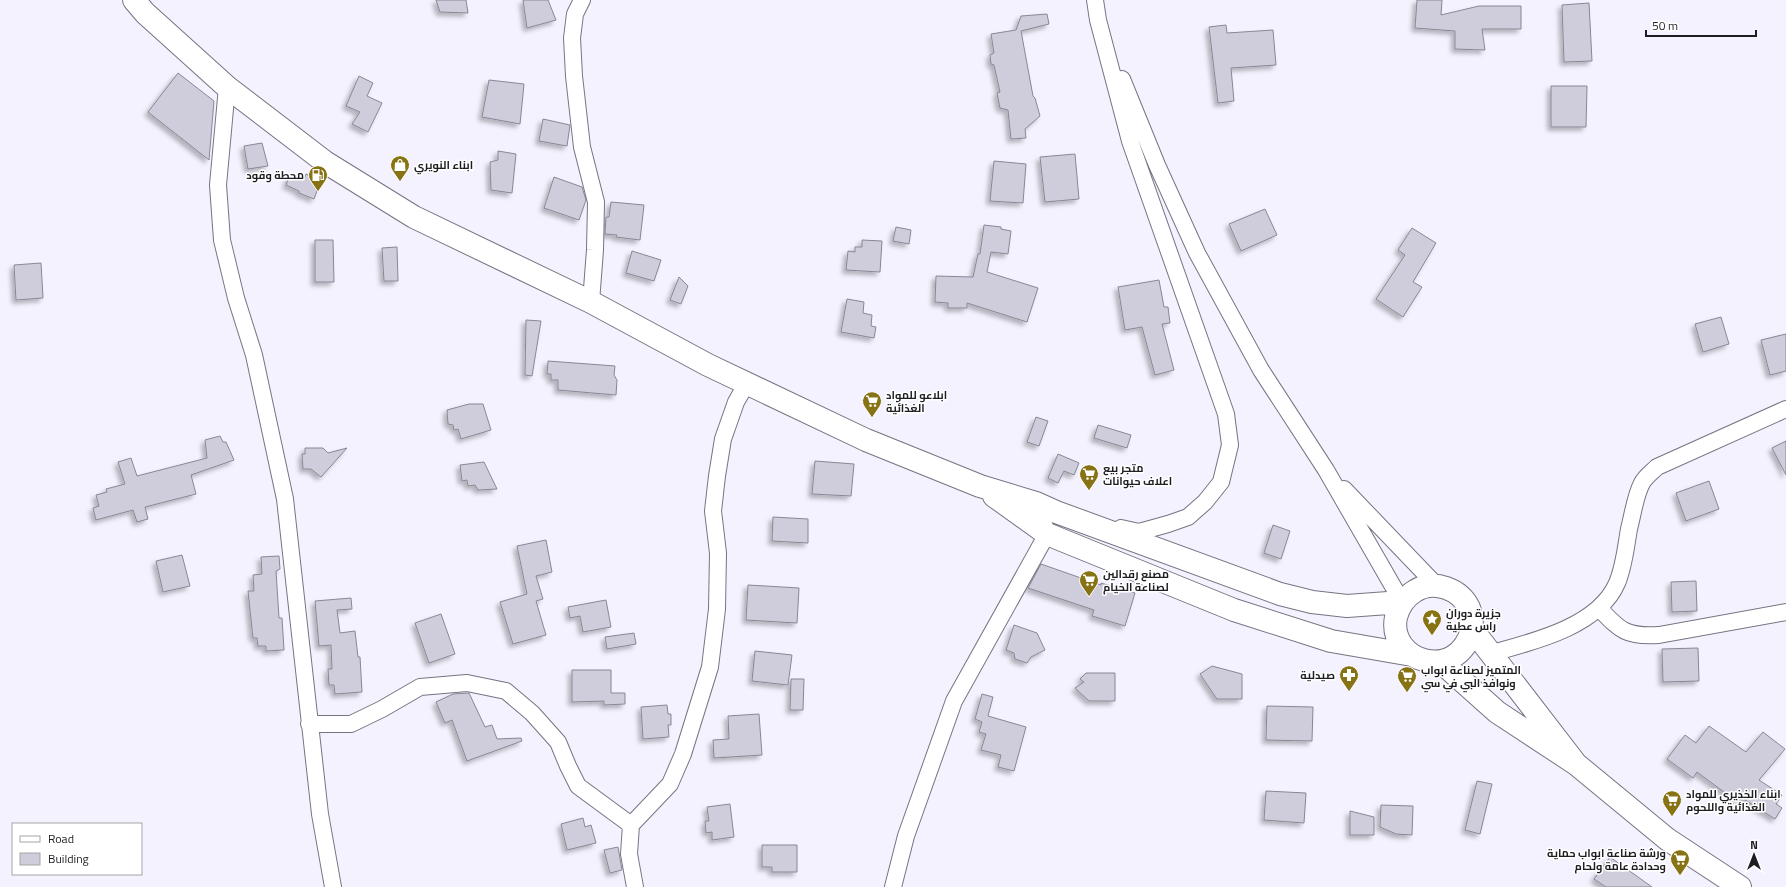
<svg xmlns="http://www.w3.org/2000/svg" width="1786" height="887" font-family="'Titillium Web',Cairo,sans-serif">
	<defs>
		<filter id="shadow"><feDropShadow dx="-3.5" dy="3.5" stdDeviation="2" flood-color="#0004"/></filter>
	</defs>
	<rect width="100%" height="100%" fill="#f4f2fe"/>
	<path fill="#cfcddb" stroke="#898795" filter="url(#shadow)" d="M 436,0 L 466,0 L 468,13 L 440,12 Z
		M 523,0 L 548,0 L 556,20 L 527,28 Z
		M 1417,0 L 1442,0 L 1441,15 L 1479,6 L 1521,6 L 1521,29 L 1482,29 L 1485,50 L 1455,49 L 1455,31 L 1415,28 Z
		M 1589,3 L 1592,61 L 1564,62 L 1562,5 Z
		M 1047,14 L 1049,24 L 1021,31 L 1033,96 L 1035,98 L 1040,116 L 1025,129 L 1026,138 L 1011,139 L 1008,110 L 1000,108 L 997,93 L 1000,92 L 994,65 L 991,64 L 990,55 L 994,53 L 991,34 L 1016,30 L 1021,16 Z
		M 1226,25 L 1227,33 L 1273,30 L 1276,65 L 1231,68 L 1234,101 L 1218,103 L 1209,27 Z
		M 178,73 L 214,101 L 209,160 L 148,112 Z
		M 359,76 L 373,83 L 367,96 L 382,103 L 368,132 L 352,124 L 360,112 L 346,106 Z
		M 489,80 L 524,84 L 520,124 L 482,117 Z
		M 1551,86 L 1587,86 L 1586,127 L 1551,127 Z
		M 543,119 L 570,125 L 567,146 L 539,141 Z
		M 262,143 L 268,166 L 248,169 L 244,146 Z
		M 498,151 L 516,154 L 512,193 L 491,190 L 490,162 L 498,160 Z
		M 1075,154 L 1079,199 L 1045,202 L 1040,157 Z
		M 994,161 L 1026,164 L 1023,203 L 990,201 Z
		M 306,174 L 321,180 L 314,199 L 299,193 L 299,191 L 286,185 L 290,175 L 295,175 L 304,179 Z
		M 554,177 L 582,187 L 586,200 L 579,220 L 544,208 Z
		M 611,202 L 644,205 L 640,240 L 616,237 L 617,235 L 605,234 L 606,217 L 609,217 Z
		M 1265,209 L 1277,235 L 1241,251 L 1229,224 Z
		M 984,225 L 1001,227 L 1001,229 L 1011,231 L 1008,254 L 991,252 L 987,272 L 1038,288 L 1027,322 L 967,303 L 967,308 L 948,308 L 948,303 L 935,302 L 936,276 L 973,277 L 978,254 L 980,254 Z
		M 896,227 L 911,230 L 909,244 L 893,241 Z
		M 1412,228 L 1436,243 L 1413,282 L 1422,287 L 1403,317 L 1376,299 L 1405,255 L 1398,250 Z
		M 315,240 L 333,240 L 334,282 L 315,282 Z
		M 862,240 L 882,241 L 880,272 L 846,270 L 848,251 L 855,252 L 855,247 L 862,247 Z
		M 397,247 L 398,281 L 384,281 L 382,248 Z
		M 632,251 L 661,260 L 654,281 L 626,273 Z
		M 41,263 L 43,298 L 16,300 L 14,265 Z
		M 679,277 L 688,286 L 681,304 L 670,300 Z
		M 1159,280 L 1164,307 L 1168,307 L 1170,323 L 1162,324 L 1174,370 L 1155,375 L 1142,327 L 1125,330 L 1118,287 Z
		M 847,299 L 864,302 L 863,313 L 872,315 L 871,326 L 876,327 L 874,338 L 841,332 Z
		M 1721,317 L 1729,344 L 1703,352 L 1695,324 Z
		M 526,320 L 541,321 L 532,376 L 525,375 Z
		M 1786,334 L 1786,371 L 1770,375 L 1761,340 Z
		M 548,361 L 615,366 L 614,375 L 617,380 L 616,395 L 558,390 L 558,380 L 551,380 L 551,374 L 547,374 Z
		M 469,404 L 483,404 L 491,430 L 461,439 L 458,429 L 454,430 L 453,425 L 448,424 L 447,410 Z
		M 1036,417 L 1048,421 L 1039,446 L 1027,442 Z
		M 1098,425 L 1131,435 L 1127,448 L 1094,438 Z
		M 220,436 L 223,442 L 226,442 L 234,460 L 191,475 L 196,494 L 145,507 L 148,519 L 137,522 L 133,510 L 96,520 L 93,508 L 99,506 L 96,495 L 107,492 L 106,489 L 125,484 L 118,462 L 131,458 L 137,476 L 207,458 L 205,440 Z
		M 1786,441 L 1786,475 L 1772,448 Z
		M 305,448 L 323,448 L 328,453 L 347,448 L 321,477 L 311,469 L 303,469 L 302,454 L 305,454 Z
		M 1058,454 L 1079,463 L 1074,475 L 1064,471 L 1058,483 L 1048,478 Z
		M 815,461 L 854,464 L 851,496 L 812,494 Z
		M 484,462 L 497,489 L 478,490 L 475,485 L 468,486 L 467,480 L 462,481 L 460,465 Z
		M 1709,481 L 1719,509 L 1686,521 L 1676,493 Z
		M 773,517 L 808,519 L 808,543 L 772,541 Z
		M 1273,525 L 1290,531 L 1281,559 L 1264,553 Z
		M 546,540 L 552,572 L 536,576 L 543,599 L 536,601 L 546,635 L 513,644 L 500,602 L 527,594 L 517,546 Z
		M 182,555 L 190,586 L 163,592 L 156,561 Z
		M 279,556 L 280,569 L 276,571 L 279,618 L 282,618 L 284,650 L 266,651 L 266,646 L 258,646 L 257,638 L 253,638 L 248,591 L 254,591 L 253,575 L 262,574 L 261,557 Z
		M 1041,564 L 1101,585 L 1101,583 L 1135,593 L 1125,626 L 1092,616 L 1094,610 L 1028,588 Z
		M 1696,581 L 1697,611 L 1672,612 L 1671,582 Z
		M 748,585 L 799,588 L 797,623 L 746,620 Z
		M 351,598 L 352,609 L 337,610 L 340,633 L 355,631 L 358,657 L 360,657 L 362,692 L 335,694 L 334,685 L 329,685 L 328,669 L 332,669 L 331,645 L 319,646 L 315,601 Z
		M 606,600 L 611,627 L 583,632 L 580,616 L 570,618 L 568,607 Z
		M 441,614 L 455,654 L 429,663 L 415,623 Z
		M 1014,625 L 1037,633 L 1045,650 L 1031,657 L 1027,663 L 1015,659 L 1014,653 L 1006,650 Z
		M 634,633 L 636,644 L 607,649 L 605,637 Z
		M 1698,648 L 1699,681 L 1663,682 L 1662,649 Z
		M 755,651 L 792,655 L 788,685 L 752,681 Z
		M 1212,666 L 1242,674 L 1242,699 L 1217,699 L 1200,674 Z
		M 572,670 L 611,670 L 611,693 L 625,693 L 625,704 L 604,705 L 604,701 L 572,702 Z
		M 1086,673 L 1115,673 L 1115,701 L 1089,701 L 1075,688 L 1084,682 L 1080,679 Z
		M 791,679 L 804,679 L 803,710 L 790,710 Z
		M 469,693 L 485,727 L 492,725 L 497,739 L 521,738 L 522,741 L 467,761 L 452,720 L 445,723 L 436,702 L 453,694 Z
		M 982,694 L 993,697 L 988,716 L 1026,727 L 1014,771 L 998,767 L 1001,755 L 981,750 L 986,734 L 979,732 L 982,722 L 975,719 Z
		M 667,705 L 668,714 L 671,714 L 671,725 L 668,725 L 669,737 L 643,739 L 641,707 Z
		M 1267,706 L 1313,707 L 1312,741 L 1266,740 Z
		M 759,714 L 762,755 L 714,758 L 713,740 L 729,739 L 728,716 Z
		M 1709,726 L 1746,752 L 1763,732 L 1785,749 L 1759,780 L 1782,795 L 1776,804 L 1782,808 L 1775,819 L 1739,796 L 1736,801 L 1697,772 L 1693,778 L 1667,759 L 1685,735 L 1696,743 Z
		M 1477,781 L 1492,784 L 1480,834 L 1465,830 Z
		M 1266,791 L 1306,793 L 1304,823 L 1264,820 Z
		M 730,804 L 734,837 L 712,840 L 712,832 L 706,833 L 705,821 L 709,821 L 707,807 Z
		M 1381,805 L 1413,806 L 1412,835 L 1396,834 L 1380,827 Z
		M 1350,811 L 1374,817 L 1374,835 L 1350,835 Z
		M 583,818 L 585,827 L 591,825 L 596,843 L 567,850 L 561,824 Z
		M 762,845 L 797,845 L 797,872 L 772,872 L 772,867 L 762,867 Z
		M 618,847 L 622,870 L 610,873 L 604,850 Z
		M 1610,857 L 1652,887 L 1606,887 L 1594,879 Z"/>
	<g fill="none" stroke-linecap="round" stroke-linejoin="round">
		<defs>
			<path id="street" d="M 582,0 L 575,14 L 572,38 L 574,76 L 582,147 L 596,202 L 595,250 L 591,302
				M 1095,0 L 1098,20 L 1130,141 L 1226,414 L 1230,445 L 1221,482 L 1205,502 L 1188,517 L 1168,524 L 1139,532 L 1121,528
				M 1122,79 L 1157,165 L 1197,253 L 1261,370 L 1326,470 L 1402,602
				M 227,87 L 218,185 L 222,240 L 236,298 L 254,355 L 285,499 L 320,814 L 333,887
				M 1344,489 L 1436,585
				M 1599,608 C 1620,631 1627,637 1659,635 L 1786,612
				M 1492,653 C 1533,642 1599,626 1617,583 C 1624,567 1626,546 1629,529 C 1633,514 1635,496 1642,483 C 1645,477 1652,472 1657,467 L 1786,409
				M 309,724 L 351,724 L 382,709 L 420,687 L 467,683 L 506,691 L 532,713 L 558,742 L 568,766 L 578,786 L 631,825
				M 635,887 L 629,854 L 631,825 L 670,784 L 683,754 L 710,667 L 717,609 L 718,553 L 713,511 L 717,476 L 723,439 L 736,402 L 747,383
				M 893,887 L 906,836 L 954,701 L 1047,534 L 1044,524"/>
			<path id="primary" d="M 134,0 L 145,13 L 227,87 L 325,162 L 414,217 L 591,302 L 708,365 L 866,440 L 980,486 L 1036,503 L 1056,512 L 1280,594 L 1312,602 L 1347,606 L 1402,602
				M 994,496 L 1047,534 L 1234,610 L 1331,641 L 1412,655
				M 1472,629 C 1458,684 1387,662 1396,617 C 1399,606 1405,597 1415,591 C 1434,579 1460,589 1469,608 C 1472,615 1472,622 1472,629 L 1576,764
				M 1441,662 L 1497,712 L 1576,764 L 1667,839 L 1740,887"/>
		</defs>
		<use href="#street" stroke="#767481" stroke-width="18"/>
		<use href="#primary" stroke="#767481" stroke-width="24"/>
		<use href="#street" stroke="#fff" stroke-width="16"/>
		<use href="#primary" stroke="#fff" stroke-width="22"/>
	</g>
	<defs>
		<symbol id="shop-pin" viewBox="-11 -11 22 30"><path d="M0 17L-7.5 6A9.5 9.5 0 1 1 7.5 6Z" fill="#877214" stroke="#fff"/><path d="M-5-2.5h2.3a2.7 3.5 0 0 1 5.4 0H5L5.5 6h-11ZM-1.5-2.5h3a1.5 2.3 0 0 0-3 0Z" fill="#fff"/></symbol>
		<symbol id="fuel-pin" viewBox="-11 -11 22 30"><path d="M0 17L-7.5 6A9.5 9.5 0 1 1 7.5 6Z" fill="#877214" stroke="#fff"/><path d="M-5.5-6h7V0h2V4h1.3V-2.5L3-4.5l.8-.8L6-3V5H2.5V1h-1V6h-7ZM-4.2-4.7v3.2H.2V-4.7Z" fill="#fff"/></symbol>
		<symbol id="supermarket-pin" viewBox="-11 -11 22 30"><path d="M0 17L-7.5 6A9.5 9.5 0 1 1 7.5 6Z" fill="#877214" stroke="#fff"/><path d="M-6-5.5h2.5l.6 2H6L4.5 2H-2.5L-4.4-4H-6ZM-1.5 3.2a1.3 1.3 0 1 0 .1 0ZM3 3.2a1.3 1.3 0 1 0 .1 0Z" fill="#fff"/></symbol>
		<symbol id="sight-pin" viewBox="-11 -11 22 30"><path d="M0 17L-7.5 6A9.5 9.5 0 1 1 7.5 6Z" fill="#877214" stroke="#fff"/><path d="M0-6L1.8-2.2L6-1.7L2.9 1.2L3.7 5.4L0 3.3L-3.7 5.4L-2.9 1.2L-6-1.7L-1.8-2.2Z" fill="#fff"/></symbol>
		<symbol id="pharmacy-pin" viewBox="-11 -11 22 30"><path d="M0 17L-7.5 6A9.5 9.5 0 1 1 7.5 6Z" fill="#877214" stroke="#fff"/><path d="M-2-6h4v4h4v4h-4v4h-4v-4h-4v-4h4Z" fill="#fff"/></symbol>
	</defs>
	<g fill-rule="evenodd">
		<use href="#shop-pin" x="389" y="154" width="22" height="30"/>
		<use href="#fuel-pin" x="307" y="164" width="22" height="30"/>
		<use href="#supermarket-pin" x="861" y="390" width="22" height="30"/>
		<use href="#supermarket-pin" x="1078" y="463" width="22" height="30"/>
		<use href="#supermarket-pin" x="1078" y="569" width="22" height="30"/>
		<use href="#sight-pin" x="1421" y="608" width="22" height="30"/>
		<use href="#pharmacy-pin" x="1338" y="664" width="22" height="30"/>
		<use href="#supermarket-pin" x="1396" y="665" width="22" height="30"/>
		<use href="#supermarket-pin" x="1661" y="789" width="22" height="30"/>
		<use href="#supermarket-pin" x="1669" y="848" width="22" height="30"/>
	</g>
	<g text-anchor="middle" stroke-width="3" stroke-linejoin="round" paint-order="stroke">
		<g font-size="11" font-weight="bold" fill="#1e1d22" stroke="#fff" text-anchor="start">
			<text x="414" y="169">ابناء النويري</text>
			<text x="304" y="179" text-anchor="end">محطة وقود</text>
			<text x="886" y="399">ابلاعو للمواد<tspan x="886" dy="13">الغذائية</tspan></text>
			<text x="1103" y="472">متجر بيع<tspan x="1103" dy="13">اعلاف حيوانات</tspan></text>
			<text x="1103" y="578">مصنع رقدالين<tspan x="1103" dy="13">لصناعة الخيام</tspan></text>
			<text x="1446" y="617">جزيرة دوران<tspan x="1446" dy="13">راس عطية</tspan></text>
			<text x="1421" y="674">المتميز لصناعة ابواب<tspan x="1421" dy="13">ونوافذ البي في سي</tspan></text>
			<text x="1335" y="679" text-anchor="end">صيدلية</text>
			<text x="1686" y="798">ابناء الخذيري للمواد<tspan x="1686" dy="13">الغذائية واللحوم</tspan></text>
			<text x="1666" y="857" text-anchor="end">ورشة صناعة ابواب حماية<tspan x="1666" dy="13">وحدادة عامة ولحام</tspan></text>
		</g>
	</g>
	<rect x="12" y="823" width="130" height="52" fill="#ffffff" stroke="#a5a5a7"/>
	<rect x="20" y="836" width="20" height="6" fill="#ffffff" stroke="#a5a5a7"/>
	<text x="48" y="843" font-size="12" fill="#1e1d22">Road</text>
	<rect x="20" y="853" width="20" height="12" fill="#cfcddb" stroke="#a5a5a7"/>
	<text x="48" y="863" font-size="12" fill="#1e1d22">Building</text>
	<g transform="translate(1754 855)" stroke="#ffffff" stroke-width="3" paint-order="stroke">
	<path d="M0-3L7 15L0 10L-7 15Z" fill="#1e1d22"/>
	<text y="-6" font-size="11" font-weight="bold" text-anchor="middle" fill="#1e1d22">N</text>
	</g>
	<path d="M1646 30v6h110v-6" fill="none" stroke="#1e1d22" stroke-width="2"/>
	<text x="1652" y="30" font-size="12" fill="#1e1d22" stroke="#ffffff" stroke-width="3" paint-order="stroke">50 m</text>
</svg>
